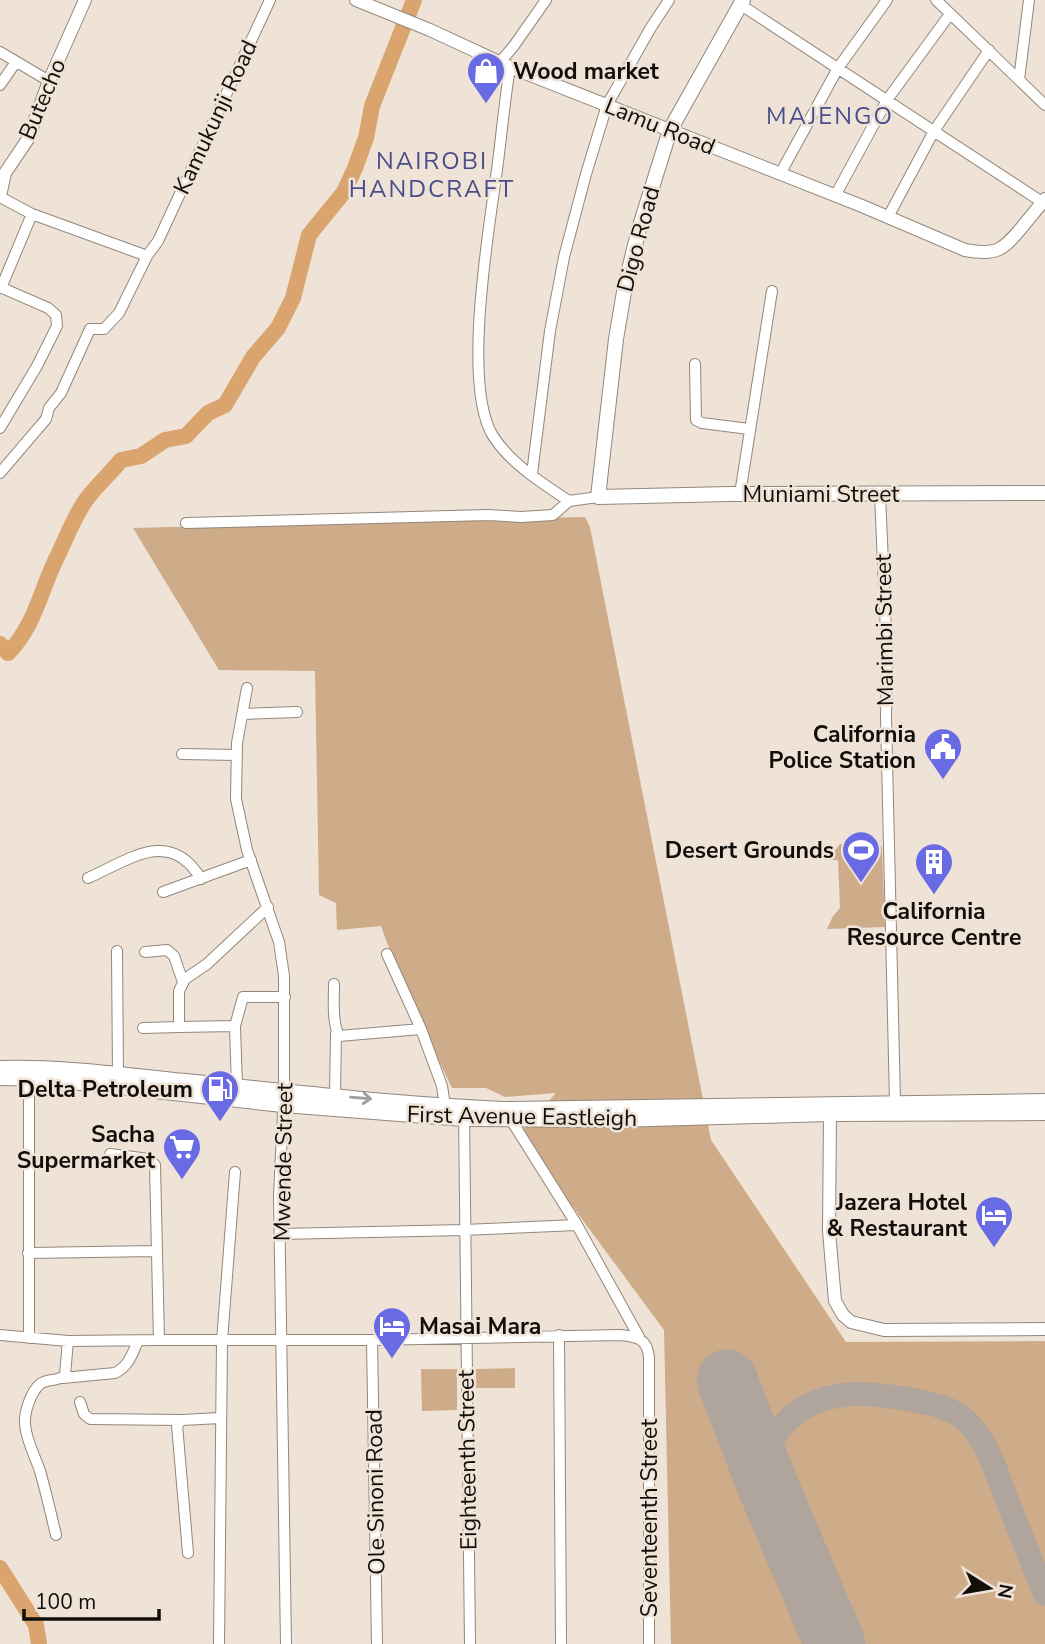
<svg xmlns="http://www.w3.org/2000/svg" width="1045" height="1644" font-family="'Nunito Sans',sans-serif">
	<rect width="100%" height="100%" fill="#efe2d6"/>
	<path fill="#ceab89" d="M 585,517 L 590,527 L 711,1140 L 846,1342 L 1045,1341 L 1045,1644 L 671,1644 L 664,1330 L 519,1134 L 556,1093 L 505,1097 L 486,1088 L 452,1088 L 401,981 L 381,926 L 337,930 L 336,903 L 319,895 L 315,671 L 219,670 L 133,528 Z
		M 840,844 L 877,844 L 882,847 L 885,927 L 827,929 L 833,916 L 840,908 L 838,860 L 828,860 Z
		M 515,1368 L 515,1388 L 476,1388 L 476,1369 Z
		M 421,1369 L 457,1369 L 457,1410 L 422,1411 Z"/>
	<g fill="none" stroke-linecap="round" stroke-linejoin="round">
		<path stroke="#d9a46d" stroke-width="16" d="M 0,644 L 8,653 C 36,625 41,587 59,553 C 67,536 77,510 89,496 C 99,483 111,473 121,460 L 141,456 L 165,440 L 186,436 L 208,413 L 225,405 L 253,357 L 278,328 L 293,298 L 309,235 L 344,192 L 355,168 L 366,138 L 372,106 L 414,0
			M 0,1568 L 36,1625 L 39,1644"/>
		<path stroke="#b0a59c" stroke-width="24" d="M 767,1484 C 758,1435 798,1400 844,1395 C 864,1392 887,1396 907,1399 C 928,1403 950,1406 966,1421 C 988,1441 997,1474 1007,1500 C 1020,1532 1032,1563 1045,1594"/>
		<path stroke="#b0a59c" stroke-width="61" d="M 727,1380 L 767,1484 L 835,1644"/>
		<defs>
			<path id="minor" d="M 936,0 L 1045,105
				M 741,5 L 1042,202
				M 0,52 L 49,81
				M 500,62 L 513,47 L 546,0
				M 510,67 C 505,98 502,130 498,162 C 490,224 461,384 493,436 C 510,463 543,484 569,501 L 598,497
				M 1019,80 L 1029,0
				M 0,85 L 16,62
				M 780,174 L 838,68 L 887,0
				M 835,196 L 887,100 L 950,14
				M 0,197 L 32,214 L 147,256
				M 888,217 L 934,131 L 989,50
				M 0,287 L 48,308 L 56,315 L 57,326 L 37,366 L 0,428
				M 1,288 L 32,214
				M 695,364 L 696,420 L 702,423 L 749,429
				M 0,473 L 46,419 L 49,408 L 61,393 L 90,329 L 104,329 L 119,313 L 147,256 L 158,241 L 270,0
				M 532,474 L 550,331 L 564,257 L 586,174 L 607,105 L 650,29 L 669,0
				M 740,494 L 772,291
				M 880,495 L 887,655 L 886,717 L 895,1102
				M 186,523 L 488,515 L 521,517 L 553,515 L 569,501
				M 247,688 L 237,743 L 236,799 L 247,850 L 279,942 L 284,976 L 284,1092 L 279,1195 L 286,1644
				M 243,714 L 297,712
				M 182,754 L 237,755
				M 88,878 C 129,860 170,827 201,879
				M 163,892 L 251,860
				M 117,951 L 118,1074
				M 145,952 L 167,950 L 174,956 L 183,982
				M 387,954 L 421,1029
				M 334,984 C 334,1000 332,1022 339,1036 L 421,1029 L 442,1086 L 445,1106
				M 235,1026 L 237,1087
				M 179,1027 L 235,1026 L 243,997 L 285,997
				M 143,1028 L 179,1027 L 179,991 L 185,979 L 207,964 L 268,907
				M 29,1078 L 29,1338
				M 335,1096 L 336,1033
				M 464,1111 L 470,1644
				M 511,1120 L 577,1225 L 639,1337
				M 110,1154 L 149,1159 L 155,1165 L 159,1340 L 372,1340 L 620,1335 C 637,1337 647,1338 649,1357 L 649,1644
				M 280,1234 L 464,1230 L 577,1225
				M 28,1253 L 156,1251
				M 0,1335 L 68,1341 L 159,1340
				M 559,1335 L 561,1644
				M 372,1340 L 377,1644
				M 63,1378 L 115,1373 C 129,1366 132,1354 138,1341
				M 80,1402 L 84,1414 L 90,1419 L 182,1420
				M 56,1535 C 51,1514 46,1492 40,1471 C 35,1456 26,1440 25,1424 C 24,1412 31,1392 40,1384 C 48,1378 58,1382 65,1375 L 68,1341
				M 188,1553 L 177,1425 L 182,1420 L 220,1418
				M 219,1644 L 222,1341 L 235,1172"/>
			<path id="tertiary" d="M 356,0 L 430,30 L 510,67 L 862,206 L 965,250 C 997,256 1003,250 1023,226 C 1030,217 1038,208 1045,199
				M 0,196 L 5,173 L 28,139 L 49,81 L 85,0
				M 830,1114 L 829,1231 L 835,1301 L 843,1315 L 851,1322 L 884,1330 L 1045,1329"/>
			<path id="secondary" d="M 743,0 L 670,130 L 639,229 L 625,286 L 616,339 L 598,497 L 730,494 L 1045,493
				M 0,1068 C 62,1066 124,1075 186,1081 C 291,1092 397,1104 504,1109 L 1045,1101
				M 0,1078 L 44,1079 L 283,1105 L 464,1119 L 616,1120 L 830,1114 L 1045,1113"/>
		</defs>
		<use href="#minor" stroke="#93877c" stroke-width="12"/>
		<use href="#tertiary" stroke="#93877c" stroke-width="14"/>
		<use href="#secondary" stroke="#93877c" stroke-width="16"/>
		<use href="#minor" stroke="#fff" stroke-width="10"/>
		<use href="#tertiary" stroke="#fff" stroke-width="12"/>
		<use href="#secondary" stroke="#fff" stroke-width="14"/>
	</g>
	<defs><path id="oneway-shaft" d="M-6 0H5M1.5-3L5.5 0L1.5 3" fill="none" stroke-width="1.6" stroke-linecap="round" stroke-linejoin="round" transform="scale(1.75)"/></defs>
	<use stroke="#a09f9d" href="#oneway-shaft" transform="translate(361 1098) rotate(5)"/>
	<defs>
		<symbol id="shop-pin" viewBox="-11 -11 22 30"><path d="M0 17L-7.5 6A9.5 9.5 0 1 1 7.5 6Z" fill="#696be5" stroke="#efe2d6"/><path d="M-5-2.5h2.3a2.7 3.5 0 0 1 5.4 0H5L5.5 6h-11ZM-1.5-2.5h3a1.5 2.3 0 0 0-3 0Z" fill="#fff"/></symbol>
		<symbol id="civic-pin" viewBox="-11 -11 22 30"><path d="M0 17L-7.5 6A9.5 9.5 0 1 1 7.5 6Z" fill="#696be5" stroke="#efe2d6"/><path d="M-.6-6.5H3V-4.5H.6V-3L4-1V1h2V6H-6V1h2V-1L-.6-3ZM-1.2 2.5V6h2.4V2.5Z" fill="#fff"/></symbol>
		<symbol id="stadium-pin" viewBox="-11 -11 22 30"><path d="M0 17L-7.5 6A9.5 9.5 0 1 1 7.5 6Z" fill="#696be5" stroke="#efe2d6"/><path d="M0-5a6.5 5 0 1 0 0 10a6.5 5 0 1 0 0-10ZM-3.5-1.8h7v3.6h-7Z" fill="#fff"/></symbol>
		<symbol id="building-pin" viewBox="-11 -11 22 30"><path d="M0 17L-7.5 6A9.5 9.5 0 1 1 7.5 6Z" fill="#696be5" stroke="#efe2d6"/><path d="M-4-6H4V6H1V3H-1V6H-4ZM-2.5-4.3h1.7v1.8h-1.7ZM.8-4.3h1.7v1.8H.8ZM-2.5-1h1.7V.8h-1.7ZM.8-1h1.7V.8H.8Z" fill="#fff"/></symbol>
		<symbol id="fuel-pin" viewBox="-11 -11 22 30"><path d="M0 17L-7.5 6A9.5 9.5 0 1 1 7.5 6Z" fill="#696be5" stroke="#efe2d6"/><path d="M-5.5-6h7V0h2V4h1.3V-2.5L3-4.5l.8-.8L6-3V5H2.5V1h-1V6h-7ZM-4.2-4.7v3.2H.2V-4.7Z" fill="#fff"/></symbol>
		<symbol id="supermarket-pin" viewBox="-11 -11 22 30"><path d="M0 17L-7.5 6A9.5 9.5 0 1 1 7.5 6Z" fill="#696be5" stroke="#efe2d6"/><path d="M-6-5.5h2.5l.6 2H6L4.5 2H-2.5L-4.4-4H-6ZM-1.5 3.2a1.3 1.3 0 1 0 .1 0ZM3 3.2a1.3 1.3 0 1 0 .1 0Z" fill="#fff"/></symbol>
		<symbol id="hotel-pin" viewBox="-11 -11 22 30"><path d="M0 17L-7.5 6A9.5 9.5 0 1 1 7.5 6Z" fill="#696be5" stroke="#efe2d6"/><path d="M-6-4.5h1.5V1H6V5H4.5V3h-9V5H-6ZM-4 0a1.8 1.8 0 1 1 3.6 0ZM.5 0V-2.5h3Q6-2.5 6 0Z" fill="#fff"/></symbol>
	</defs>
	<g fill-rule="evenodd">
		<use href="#shop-pin" x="464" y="49" width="44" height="60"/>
		<use href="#civic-pin" x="921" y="725" width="44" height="60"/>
		<use href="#stadium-pin" x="839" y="828" width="44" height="60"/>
		<use href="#building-pin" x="912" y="840" width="44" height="60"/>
		<use href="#fuel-pin" x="198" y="1067" width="44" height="60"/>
		<use href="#supermarket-pin" x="160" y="1125" width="44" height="60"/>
		<use href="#hotel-pin" x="972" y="1193" width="44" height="60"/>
		<use href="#hotel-pin" x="370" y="1304" width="44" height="60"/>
	</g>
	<g text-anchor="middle" stroke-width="5" stroke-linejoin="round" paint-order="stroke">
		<g font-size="23" font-weight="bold" fill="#120e0a" stroke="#efe2d6" text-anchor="end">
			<text x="513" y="79" text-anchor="start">Wood market</text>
			<text x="916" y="742">California<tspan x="916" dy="26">Police Station</tspan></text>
			<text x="834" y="858">Desert Grounds</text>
			<text x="934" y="919" text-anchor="middle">California<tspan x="934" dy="26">Resource Centre</tspan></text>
			<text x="193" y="1097">Delta Petroleum</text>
			<text x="155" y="1142">Sacha<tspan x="155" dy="26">Supermarket</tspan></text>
			<text x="967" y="1210">Jazera Hotel<tspan x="967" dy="26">&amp; Restaurant</tspan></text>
			<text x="419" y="1334" text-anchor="start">Masai Mara</text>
		</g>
		<g font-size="23" fill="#120e0a" stroke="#efe2d6">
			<text transform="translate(42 99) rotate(-67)" y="8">Butecho</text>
			<text transform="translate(215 117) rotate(-65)" y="8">Kamukunji Road</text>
			<text transform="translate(660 126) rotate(22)" y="8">Lamu Road</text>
			<text transform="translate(638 239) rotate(-75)" y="8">Digo Road</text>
			<text x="821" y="502">Muniami Street</text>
			<text transform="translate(884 630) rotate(-91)" y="8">Marimbi Street</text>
			<text transform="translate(522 1116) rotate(1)" y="8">First Avenue Eastleigh</text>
			<text transform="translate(283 1162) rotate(-89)" y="8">Mwende Street</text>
			<text transform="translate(467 1460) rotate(-91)" y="8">Eighteenth Street</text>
			<text transform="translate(375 1492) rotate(-91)" y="8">Ole Sinoni Road</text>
			<text transform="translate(649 1518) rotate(-90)" y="8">Seventeenth Street</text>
		</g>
		<g font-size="24" letter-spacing="2" fill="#494e8b" stroke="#efe2d6">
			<text x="830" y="124">MAJENGO</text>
			<text x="432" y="169">NAIROBI<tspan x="432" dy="28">HANDCRAFT</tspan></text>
		</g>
	</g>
	<g transform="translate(989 1588) rotate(101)" stroke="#efe2d6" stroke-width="5" paint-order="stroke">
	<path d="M0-5L12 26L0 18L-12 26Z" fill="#120e0a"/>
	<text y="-10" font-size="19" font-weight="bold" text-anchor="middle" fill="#120e0a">N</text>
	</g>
	<path d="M24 1609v10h135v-10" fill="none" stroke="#120e0a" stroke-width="3.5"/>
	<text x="35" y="1609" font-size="21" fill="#120e0a" stroke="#efe2d6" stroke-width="5" paint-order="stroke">100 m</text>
</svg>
